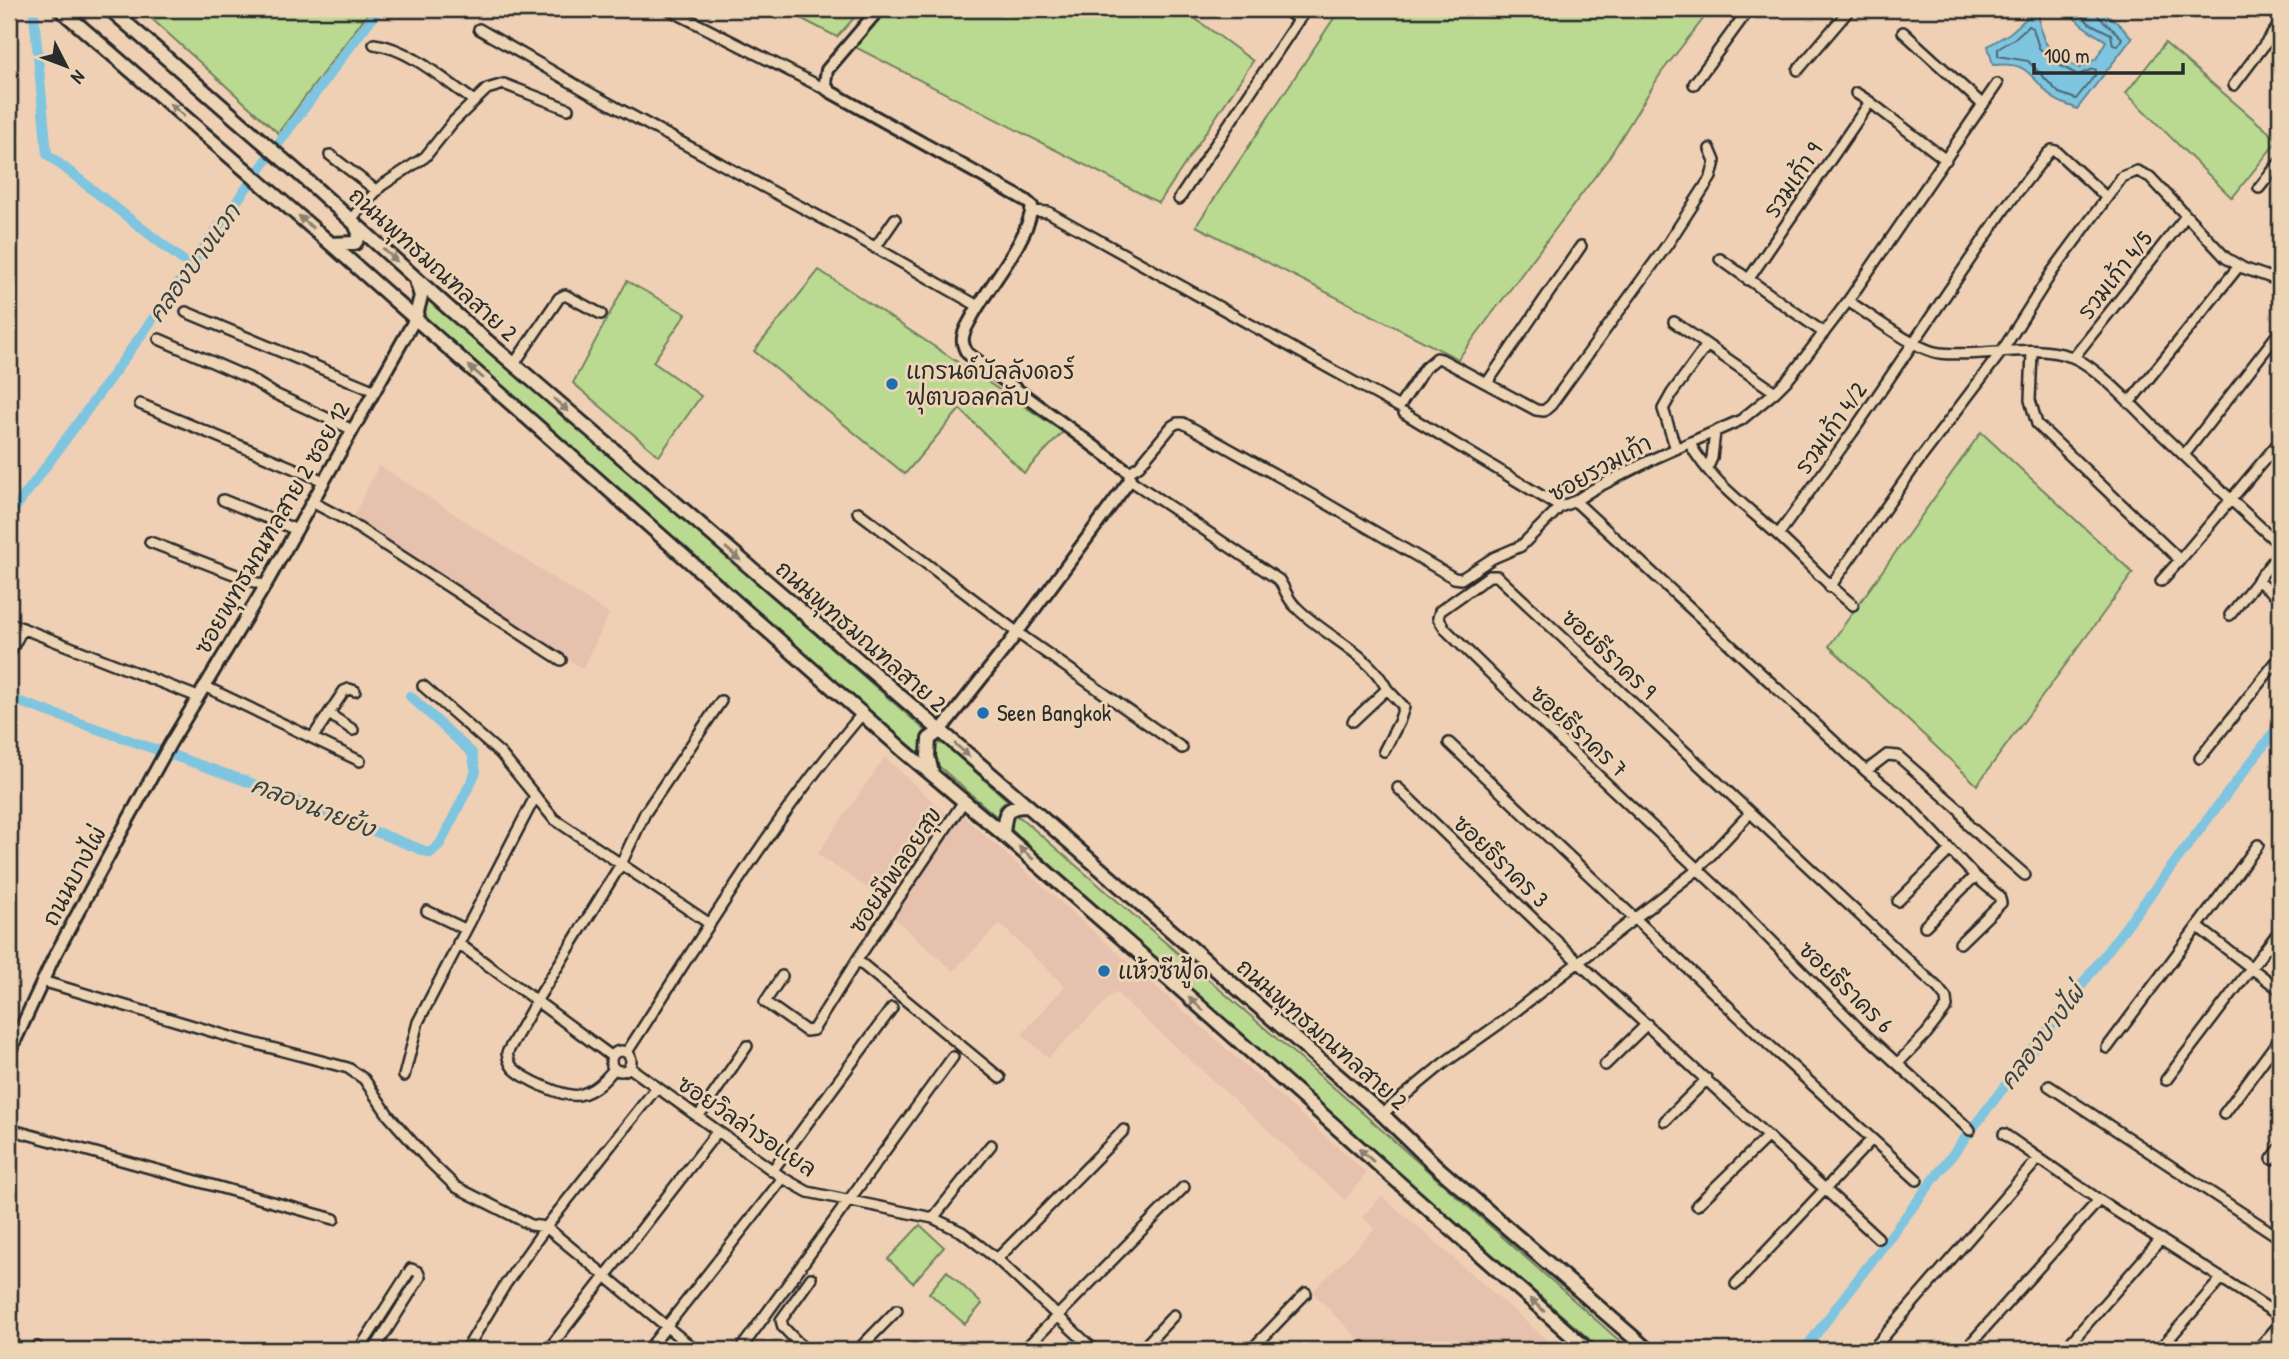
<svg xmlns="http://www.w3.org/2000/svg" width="2289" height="1359" font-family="'Patrick Hand','Playpen Sans Thai',sans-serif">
	<rect width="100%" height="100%" fill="#efd0b5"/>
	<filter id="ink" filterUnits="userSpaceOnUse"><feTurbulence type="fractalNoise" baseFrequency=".0143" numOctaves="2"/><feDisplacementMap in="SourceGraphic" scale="14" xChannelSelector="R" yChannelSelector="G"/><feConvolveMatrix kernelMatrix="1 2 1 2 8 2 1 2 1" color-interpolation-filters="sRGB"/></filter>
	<g filter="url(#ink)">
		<path fill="#e6c1ad" d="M 379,465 L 609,614 L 583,669 L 353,517 Z
			M 885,757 L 947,815 L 885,900 L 817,854 Z
			M 963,816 L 1367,1173 L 1345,1200 L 1115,992 L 1048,1058 L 1022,1034 L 1065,986 L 1000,924 L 953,971 L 892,916 Z
			M 1382,1196 L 1559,1350 L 1369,1350 L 1312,1292 L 1375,1229 L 1362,1217 Z"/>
		<path fill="#bad991" stroke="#72825e" stroke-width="2" d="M 141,9 L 371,9 L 278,133 Z
			M 783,9 L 862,9 L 837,37 Z
			M 889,9 L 1182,9 L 1253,61 L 1159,203 L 855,47 Z
			M 1340,9 L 1711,9 L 1661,73 L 1608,159 L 1458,359 L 1196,226 Z
			M 2165,43 L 2278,140 L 2232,198 L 2126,93 Z
			M 819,270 L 1063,432 L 1024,473 L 960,409 L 905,474 L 754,351 Z
			M 627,281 L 686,314 L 653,362 L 701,396 L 659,456 L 573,383 Z
			M 429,297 L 925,730 L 920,754 L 658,527 L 423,317 L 425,305 Z
			M 1981,432 L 2133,573 L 1977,785 L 1829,646 Z
			M 935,743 L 944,744 L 1007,800 L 999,808 L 997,817 L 934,762 L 931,747 Z
			M 1012,814 L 1021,818 L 1340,1093 L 1630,1350 L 1602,1350 L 1291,1080 L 1013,831 L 1008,824 Z
			M 920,1225 L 944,1247 L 913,1283 L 888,1259 Z
			M 947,1271 L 982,1304 L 965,1324 L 929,1293 Z"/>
		<path fill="#7fc5e0" stroke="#5d8798" stroke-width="2" d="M 2037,9 L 2039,9 C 2038,44 2049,51 2079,68 L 2096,59 L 2106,41 C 2087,29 2078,24 2066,9 C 2106,9 2104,9 2132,38 L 2077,109 C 2069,105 2059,103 2052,97 C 2029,76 2029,61 1993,65 L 1988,46 L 2010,33 Z"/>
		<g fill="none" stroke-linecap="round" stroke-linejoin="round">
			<path stroke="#4d6973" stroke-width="2" d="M 2075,9 L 2089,23 L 2111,34 L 2113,45 L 2118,46 L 2122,38 L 2098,16 L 2097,9
				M 2028,26 L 2033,28 L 2039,48 L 2061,66 L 2078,75 L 2093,69 L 2096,70 L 2096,74 L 2076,99 L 2059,93 L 2028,61 L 1998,56 L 1998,49 L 2014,39 Z"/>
			<path stroke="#7fc5e0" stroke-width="10" d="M 34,14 L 47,154 L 190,266
				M 9,516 C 135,349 251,175 379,9
				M 9,698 L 243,780 L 430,853 L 440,844 L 476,772 L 472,753 L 410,696
				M 1804,1350 L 2280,724"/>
			<defs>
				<path id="minor" d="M 668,9 L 829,91
					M 479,29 L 595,96 L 855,236 L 978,306
					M 1903,32 L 1983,105
					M 374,44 C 409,48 445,81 474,101
					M 1798,70 L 1850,9
					M 1694,84 L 1749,9
					M 2234,85 L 2280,24
					M 1856,93 L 1870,102
					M 330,155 L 377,191
					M 2259,188 L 2280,162
					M 1179,199 L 1299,19
					M 1031,211 L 1048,212 L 1399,407 L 1425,368 L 1437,358 L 1441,359 L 1536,410 L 1544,411 L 1551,405 L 1667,245 L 1711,177 L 1715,161 L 1710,149
					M 351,219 L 381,186 L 425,157 L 453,122 L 487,89 L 504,84 L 568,109
					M 875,248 L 895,219
					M 1720,259 L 1824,333
					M 1748,280 L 1870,102 L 1946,160
					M 1848,301 C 1870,315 1915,350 1940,353 C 1981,358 2031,342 2072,357 C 2096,366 2133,406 2152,425 C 2195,466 2237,506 2280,545
					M 186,312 L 375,391
					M 1674,322 L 1775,392
					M 159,339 L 249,378 L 273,393 L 353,430
					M 2032,352 L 2030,400 L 2037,424 L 2180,560
					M 2074,357 L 2186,216
					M 514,364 L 559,298 L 565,295 L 601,314
					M 1487,383 L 1581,246
					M 2129,403 L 2239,266
					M 140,404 L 324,481
					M 1404,413 L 1560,507
					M 1690,444 C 1712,483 1745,505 1777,534 C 1803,557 1825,583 1853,605
					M 1676,449 L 1663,409 L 1672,393 L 1707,345
					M 2184,455 L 2280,331
					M 1707,469 L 1712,458 L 1715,432
					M 1129,472 L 1139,466 L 1172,426 L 1177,423 L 1183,423 L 1312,495 L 1454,578 L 1461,579 L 1493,558 L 1521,546 L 1560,507 L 1575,501 L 1592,490 L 1655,458 L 1741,420 L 1775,392 L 1790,377 L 1848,301 L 1997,84
					M 1130,480 L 1279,580 C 1286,590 1287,599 1296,607 C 1324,636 1368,652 1387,689 L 1353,721
					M 223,500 L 297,530
					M 1575,501 L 1866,771 L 1908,805 L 1975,876 L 1999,896 L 2001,903 L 1960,943
					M 312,502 L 346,520 L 561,660
					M 858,512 L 1022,636 L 1182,748
					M 1778,535 L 1852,433 L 2005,208 L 2048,153 L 2052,150 L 2056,151 L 2106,197
					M 150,542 L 265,586
					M 2161,581 L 2180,560 L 2280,441
					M 2259,582 L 2280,598
					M 1830,587 L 1917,463 L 2002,351 L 2052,272 L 2122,177 L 2137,171 L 2150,177 L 2226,258 L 2243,268 L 2280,281
					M 2230,615 L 2280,552
					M 9,623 L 198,697
					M 9,654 L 23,628
					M 204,686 L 360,761
					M 423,686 L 501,754 L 554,819 L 710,924
					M 329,714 L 353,730
					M 313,737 L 344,691 L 349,689 L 355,691
					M 1449,743 L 1769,1045 L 1917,1180
					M 1384,751 L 1399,722 L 1404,707 L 1387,689
					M 2200,758 L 2280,657
					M 1866,771 L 1887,755 L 1898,756 L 1960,810 L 1968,825 L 2025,875
					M 1398,788 L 1577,961 L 1878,1238
					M 1898,901 L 1950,850
					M 427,911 L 465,929
					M 1925,926 L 1975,876
					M 2198,927 L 2280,990
					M 458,943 L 611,1056
					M 857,960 L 1000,1078
					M 782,976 L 765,1002 L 806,1031 L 813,1030 L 857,960 L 964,801
					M 42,981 L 234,1038 L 348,1068 L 364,1079 L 389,1116 L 427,1159 L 456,1187 L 531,1225 L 546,1227 L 695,1350
					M 2107,1048 L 2258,845
					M611 1061a10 10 0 1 1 20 0a10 10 0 1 1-20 0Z
					M 627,1052 C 702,937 773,818 863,713
					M 1898,1063 L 1926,1034 L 1947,1007 L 1946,998 L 1938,988 L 1497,576 L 1489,576 L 1440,611 L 1438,618 L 1445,629 L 1526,708 L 1736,905 L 1858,1028 L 1970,1130
					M 1605,1065 L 1647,1024
					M 629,1067 L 783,1178 L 808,1192 L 933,1218 L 962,1232 L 997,1259 L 1094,1350
					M 614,1069 C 604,1081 595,1091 579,1095 C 564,1098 524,1079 513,1068 C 509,1063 508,1059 507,1053 L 537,1000 L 621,864 L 645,813 L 721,701
					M 404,1076 L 418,1022 L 535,797
					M 2166,1080 L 2280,930
					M 2049,1086 L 2280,1238
					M 1382,1114 L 1444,1063 L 1499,1024 L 1697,870 L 1750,813
					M 2224,1114 L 2280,1038
					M 698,1117 L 747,1046
					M 1665,1121 L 1707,1079
					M 9,1129 L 334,1219
					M 2004,1134 L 2099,1200 L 2280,1316
					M 2272,1159 L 2280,1148
					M 772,1171 L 892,1008
					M 1697,1205 L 1767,1137
					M 933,1218 L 991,1145
					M 997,1259 L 1124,1130
					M 1736,1284 L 1872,1139
					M 36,1350 L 37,1347
					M 359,1350 L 409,1272 L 411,1269 L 418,1272 L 420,1277 L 374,1350
					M 468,1350 L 469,1345 L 505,1285 L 546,1227 L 657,1087
					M 548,1350 L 717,1132
					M 648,1350 L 783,1178
					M 740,1350 L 953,1057
					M 805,1350 L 783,1327 L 781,1320 L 811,1278
					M 858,1350 L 897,1310
					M 968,1350 L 971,1347
					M 1024,1350 L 1184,1187
					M 1141,1350 L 1174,1315
					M 1251,1350 L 1306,1293
					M 1361,1350 L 1363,1347
					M 1872,1350 L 2039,1158
					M 1965,1350 L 2099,1200
					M 2064,1350 L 2161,1239
					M 2159,1350 L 2222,1278
					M 2257,1350 L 2280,1324"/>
				<path id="tertiary" d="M 879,9 L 827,70 L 825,82 L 829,91 L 1025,200 L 1032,206 C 1029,240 989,285 972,317 C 969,323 964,330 963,337 C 962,343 964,348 967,353 L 1129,472 L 1130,480 L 1008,645 L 940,731
					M 1286,9 L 1299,19 L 1306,9
					M 9,1054 L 53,959 L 128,820 L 170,744 L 265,586 L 415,319"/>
				<path id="secondary" d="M 60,9 L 331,244 L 904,751 L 1003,834 L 1137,951 L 1588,1350
					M 110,9 L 303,177 L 452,311 L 1028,806 L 1382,1114 L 1437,1167 L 1648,1350
					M 331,244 L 355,243 L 360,235 L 356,226
					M 415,319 L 421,296 L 416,280
					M 932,773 L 928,756 L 929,739 L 940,731
					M 1003,834 C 1005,813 1005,806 1028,806"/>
			</defs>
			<use href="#minor" stroke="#2b2b2b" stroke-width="14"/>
			<use href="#tertiary" stroke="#2b2b2b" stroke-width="16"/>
			<use href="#secondary" stroke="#2b2b2b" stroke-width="18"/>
			<use href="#minor" stroke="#ecd4b5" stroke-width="9"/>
			<use href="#tertiary" stroke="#ecd4b5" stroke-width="10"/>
			<use href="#secondary" stroke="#ecd4b5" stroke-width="12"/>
		</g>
		<defs><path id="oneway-solid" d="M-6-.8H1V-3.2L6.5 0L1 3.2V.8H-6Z" transform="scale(1.75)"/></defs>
		<g fill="#8c8070">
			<use href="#oneway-solid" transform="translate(177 110) rotate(-139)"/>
			<use href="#oneway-solid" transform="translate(306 222) rotate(-139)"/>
			<use href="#oneway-solid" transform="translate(390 255) rotate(43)"/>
			<use href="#oneway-solid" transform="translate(476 372) rotate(-139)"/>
			<use href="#oneway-solid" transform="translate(561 405) rotate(41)"/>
			<use href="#oneway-solid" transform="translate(733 554) rotate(41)"/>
			<use href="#oneway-solid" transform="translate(962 750) rotate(41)"/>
			<use href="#oneway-solid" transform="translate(1026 853) rotate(-139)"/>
			<use href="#oneway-solid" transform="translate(1196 1004) rotate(-139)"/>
			<use href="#oneway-solid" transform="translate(1366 1155) rotate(-139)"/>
			<use href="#oneway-solid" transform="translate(1537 1305) rotate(-139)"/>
		</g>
	</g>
	<g fill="#1f6fb2" stroke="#ecd4b5" stroke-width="2.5">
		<circle cx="892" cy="384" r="7"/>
		<circle cx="983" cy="713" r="7"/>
		<circle cx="1104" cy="971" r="7"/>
	</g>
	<g text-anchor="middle" stroke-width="6" stroke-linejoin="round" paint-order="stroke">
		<g font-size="23" fill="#2b2b2b" stroke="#ecd4b5">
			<text transform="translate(1793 180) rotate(-56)" y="8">รวมเก้า 9</text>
			<text transform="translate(433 264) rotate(42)" y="8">ถนนพุทธมณฑลสาย 2</text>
			<text transform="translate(2115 275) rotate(-52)" y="8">รวมเก้า 4/5</text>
			<text transform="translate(1831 428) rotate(-55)" y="8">รวมเก้า 4/2</text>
			<text transform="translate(1600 468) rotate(-29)" y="8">ซอยรวมเก้า</text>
			<text transform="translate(272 528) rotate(-60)" y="8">ซอยพุทธมณฑลสาย 2 ซอย 12</text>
			<text transform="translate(861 636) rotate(41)" y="8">ถนนพุทธมณฑลสาย 2</text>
			<text transform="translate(1609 654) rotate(43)" y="8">ซอยธีราคร 9</text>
			<text transform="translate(1579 731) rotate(43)" y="8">ซอยธีราคร 7</text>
			<text transform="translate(1501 861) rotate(44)" y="8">ซอยธีราคร 3</text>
			<text transform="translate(895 870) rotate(-56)" y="8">ซอยมีพลอยสุข</text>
			<text transform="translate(74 876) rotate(-62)" y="8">ถนนบางไผ่</text>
			<text transform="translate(1846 987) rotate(44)" y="8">ซอยธีราคร 6</text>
			<text transform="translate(1322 1034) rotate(41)" y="8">ถนนพุทธมณฑลสาย 2</text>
			<text transform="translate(747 1126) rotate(34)" y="8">ซอยวิลล่ารอแยล</text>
		</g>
		<g font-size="23" fill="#2b2b2b" stroke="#ecd4b5" text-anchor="start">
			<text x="906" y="379">แกรนด์บัลลังดอร์<tspan x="906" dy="26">ฟุตบอลคลับ</tspan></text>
			<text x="997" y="721">Seen Bangkok</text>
			<text x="1118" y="979">แห้วซีฟู้ด</text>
		</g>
		<g font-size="24" font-style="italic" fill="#384246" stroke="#ecd4b5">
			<text transform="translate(194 263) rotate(-54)" y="8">คลองบางแวก</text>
			<text transform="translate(313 807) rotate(21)" y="8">คลองนายย้ง</text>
			<text transform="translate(2042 1037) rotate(-53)" y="8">คลองบางไผ่</text>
		</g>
	</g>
	<rect width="2289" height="1359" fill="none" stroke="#ecd4b5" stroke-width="35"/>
	<rect x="18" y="18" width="2254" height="1324" fill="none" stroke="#2b2b2b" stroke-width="2.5" filter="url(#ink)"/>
	<g transform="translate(66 66) rotate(132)" stroke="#ecd4b5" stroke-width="5" paint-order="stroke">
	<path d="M0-5L12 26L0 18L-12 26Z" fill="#2b2b2b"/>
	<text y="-10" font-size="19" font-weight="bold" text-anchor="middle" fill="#2b2b2b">N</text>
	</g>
	<path d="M2034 63v10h149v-10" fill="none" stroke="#2b2b2b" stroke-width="3.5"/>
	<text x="2044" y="63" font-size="21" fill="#2b2b2b" stroke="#ecd4b5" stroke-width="5" paint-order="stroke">100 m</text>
</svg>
